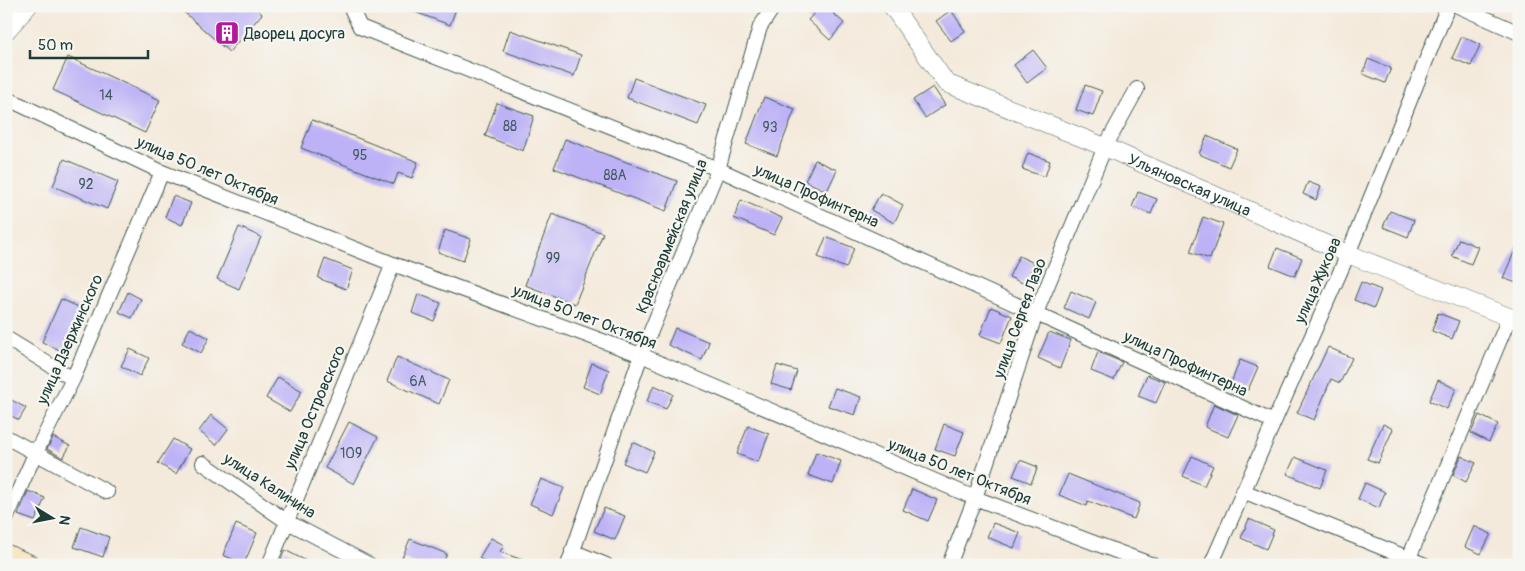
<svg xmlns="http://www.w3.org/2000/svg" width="1525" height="571" font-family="Pangolin,sans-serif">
	<rect width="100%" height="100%" fill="#f6f6f2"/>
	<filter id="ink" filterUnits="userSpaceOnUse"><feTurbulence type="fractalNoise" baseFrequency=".02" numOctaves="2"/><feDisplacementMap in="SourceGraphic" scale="10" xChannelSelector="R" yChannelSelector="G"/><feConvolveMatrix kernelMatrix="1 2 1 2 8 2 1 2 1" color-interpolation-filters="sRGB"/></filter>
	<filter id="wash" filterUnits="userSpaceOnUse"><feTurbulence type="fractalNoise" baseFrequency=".0096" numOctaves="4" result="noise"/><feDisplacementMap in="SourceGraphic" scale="20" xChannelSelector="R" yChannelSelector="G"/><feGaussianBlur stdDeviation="1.12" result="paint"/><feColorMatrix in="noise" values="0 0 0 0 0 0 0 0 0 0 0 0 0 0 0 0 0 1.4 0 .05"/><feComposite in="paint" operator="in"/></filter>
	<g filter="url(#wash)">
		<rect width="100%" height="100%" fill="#f4eadb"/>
		<g id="blocks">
			<path fill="#bdb2f6" d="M 177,6 L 254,6 L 262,14 L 229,52 Z
				M 405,6 L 457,6 L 450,25 L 404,8 Z
				M 821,6 L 825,6 L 844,23 L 830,40 L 808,20 Z
				M 951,10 L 965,31 L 951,41 L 936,21 Z
				M 510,30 L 581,55 L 574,76 L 503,51 Z
				M 1462,36 L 1480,45 L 1471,66 L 1452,58 Z
				M 1033,50 L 1047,68 L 1027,83 L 1014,65 Z
				M 68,57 L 160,100 L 145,133 L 53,90 Z
				M 1368,59 L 1391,68 L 1385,83 L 1363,74 Z
				M 634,78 L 706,105 L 698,125 L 627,98 Z
				M 1085,85 L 1102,91 L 1093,116 L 1076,110 Z
				M 933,87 L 945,105 L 925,118 L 913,100 Z
				M 764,97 L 795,109 L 777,156 L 746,144 Z
				M 497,103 L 534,116 L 523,151 L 485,136 Z
				M 312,120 L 418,162 L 412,178 L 398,173 L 394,184 L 301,148 Z
				M 1207,136 L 1237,149 L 1229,167 L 1199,154 Z
				M 565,139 L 677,181 L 666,211 L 554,168 Z
				M 1028,153 L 1050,161 L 1045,177 L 1022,169 Z
				M 64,159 L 118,182 L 107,209 L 53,186 Z
				M 815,160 L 837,170 L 827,191 L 805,181 Z
				M 1308,182 L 1321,187 L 1316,200 L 1303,194 Z
				M 1138,192 L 1157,199 L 1151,214 L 1132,207 Z
				M 881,193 L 903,205 L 894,223 L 871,210 Z
				M 173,196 L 191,203 L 182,225 L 165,217 Z
				M 741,200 L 782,218 L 774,235 L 734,218 Z
				M 1390,211 L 1414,220 L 1408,237 L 1383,227 Z
				M 552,214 L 603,233 L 575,304 L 525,285 Z
				M 1203,217 L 1223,224 L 1210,259 L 1190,252 Z
				M 239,227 L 261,237 L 239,289 L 217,279 Z
				M 445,230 L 471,239 L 463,261 L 438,252 Z
				M 826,237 L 854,248 L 846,268 L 818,257 Z
				M 1459,239 L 1478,247 L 1471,264 L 1452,256 Z
				M 1519,241 L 1519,284 L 1503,278 Z
				M 1277,248 L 1302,258 L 1295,276 L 1270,266 Z
				M 1019,256 L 1034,263 L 1025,284 L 1009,277 Z
				M 325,259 L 353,270 L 346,289 L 318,278 Z
				M 1361,282 L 1381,290 L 1374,308 L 1354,300 Z
				M 1071,291 L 1096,302 L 1089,319 L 1064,308 Z
				M 128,292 L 141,299 L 132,318 L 119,312 Z
				M 418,294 L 441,303 L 434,321 L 412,313 Z
				M 61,299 L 85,310 L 66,353 L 42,342 Z
				M 991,307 L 1012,316 L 1001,343 L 980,335 Z
				M 1438,313 L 1459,321 L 1452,339 L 1432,331 Z
				M 190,328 L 209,338 L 201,353 L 182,343 Z
				M 675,328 L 709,342 L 702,360 L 668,345 Z
				M 1049,332 L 1071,340 L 1060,368 L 1038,358 Z
				M 1328,347 L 1352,358 L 1340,383 L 1331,379 L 1314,420 L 1297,413 Z
				M 130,349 L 149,358 L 140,376 L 121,366 Z
				M 1098,352 L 1122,362 L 1114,380 L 1091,371 Z
				M 397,357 L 449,380 L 439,404 L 387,381 Z
				M 1240,360 L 1258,367 L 1248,390 L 1231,383 Z
				M 592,363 L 609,370 L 600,394 L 583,387 Z
				M 777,365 L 797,371 L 791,390 L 771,384 Z
				M 1147,375 L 1165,382 L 1156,403 L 1138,396 Z
				M 278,377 L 302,391 L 290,412 L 266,398 Z
				M 1438,380 L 1456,389 L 1447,409 L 1429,401 Z
				M 654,385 L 673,394 L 666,409 L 647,401 Z
				M 835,388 L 861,397 L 855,415 L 828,406 Z
				M 6,397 L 26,408 L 19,420 L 6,413 Z
				M 1214,404 L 1238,415 L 1228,437 L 1205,427 Z
				M 211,415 L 228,429 L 216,445 L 199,431 Z
				M 1479,415 L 1498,424 L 1489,442 L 1471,433 Z
				M 349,422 L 378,437 L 354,484 L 325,468 Z
				M 944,424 L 964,432 L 955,456 L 935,449 Z
				M 1383,424 L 1393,429 L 1378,463 L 1367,459 Z
				M 748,426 L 769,434 L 758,462 L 737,454 Z
				M 53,437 L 70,446 L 63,458 L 47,449 Z
				M 173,439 L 190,449 L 176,474 L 158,463 Z
				M 633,442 L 654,452 L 645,472 L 623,463 Z
				M 816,452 L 841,461 L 833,484 L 808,475 Z
				M 1192,456 L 1213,466 L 1204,486 L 1183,476 Z
				M 1461,456 L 1476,463 L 1466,482 L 1453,475 Z
				M 1295,457 L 1327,470 L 1320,488 L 1287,474 Z
				M 1020,460 L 1038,467 L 1031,483 L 1013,476 Z
				M 1068,474 L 1140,503 L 1134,519 L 1088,501 L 1087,506 L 1059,495 Z
				M 541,479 L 564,488 L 553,514 L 530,504 Z
				M 1365,483 L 1385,492 L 1379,508 L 1358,499 Z
				M 912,489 L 937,500 L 928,521 L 903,510 Z
				M 28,491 L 45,498 L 35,521 L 18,515 Z
				M 604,508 L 625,516 L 615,540 L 594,531 Z
				M 1249,519 L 1274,530 L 1266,549 L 1241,538 Z
				M 993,523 L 1020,533 L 1014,548 L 987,537 Z
				M 236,524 L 257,533 L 244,564 L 223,555 Z
				M 1474,526 L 1491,534 L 1481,554 L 1465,547 Z
				M 81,527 L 109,537 L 103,557 L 74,547 Z
				M 491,538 L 504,545 L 500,552 L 531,563 L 530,565 L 492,565 L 479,558 Z
				M 410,539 L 447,554 L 442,565 L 417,565 L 402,558 Z
				M 285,550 L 314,565 L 285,565 L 280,562 Z"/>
		</g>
	</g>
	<g filter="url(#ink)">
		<use href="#blocks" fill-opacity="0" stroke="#3f574d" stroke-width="1"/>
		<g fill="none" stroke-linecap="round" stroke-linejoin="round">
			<defs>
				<path id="minor" d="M 350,6 L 360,27 L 718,169 L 1274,422
					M 1458,6 L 1519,33
					M 6,98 L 162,172 L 393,264 L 641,355 L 975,498 L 1153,565
					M 6,338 L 73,379
					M 6,437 L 107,492
					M 203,463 L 286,521 L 370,565
					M 1243,491 L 1425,565
					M 6,519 L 35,454 L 73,379 L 162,172
					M 572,551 L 606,565
					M 1409,558 L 1509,318
					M 269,565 L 393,264
					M 568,565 L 641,355 L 718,169 L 760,27 L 774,6
					M 949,565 L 975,498 L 1036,313 L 1105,147 L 1137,89
					M 1211,565 L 1348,254 L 1448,6"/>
				<g id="tertiary">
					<path id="s1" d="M 892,6 L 946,83 L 1105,147 L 1348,254 L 1519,321"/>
					<path d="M 6,31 L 28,6"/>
				</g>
				<path id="secondary" d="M 6,554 L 31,565"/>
			</defs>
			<use href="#minor" stroke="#3f574d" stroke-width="16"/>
			<use href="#tertiary" stroke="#3f574d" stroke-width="19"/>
			<use href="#secondary" stroke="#3f574d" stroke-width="21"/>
			<use href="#minor" stroke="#fff" stroke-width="14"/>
			<use href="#tertiary" stroke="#fff" stroke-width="18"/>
			<use href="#secondary" stroke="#f8e7c3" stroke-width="19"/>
		</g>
	</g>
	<defs>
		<symbol id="building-square" viewBox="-11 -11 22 22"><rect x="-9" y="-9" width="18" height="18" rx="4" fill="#b5179e" stroke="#f6f6f2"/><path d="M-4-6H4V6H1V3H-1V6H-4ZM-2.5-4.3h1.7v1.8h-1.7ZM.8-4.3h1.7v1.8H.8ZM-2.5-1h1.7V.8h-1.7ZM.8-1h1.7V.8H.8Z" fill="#fff"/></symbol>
	</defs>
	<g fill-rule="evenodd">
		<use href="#building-square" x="213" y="19" width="28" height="28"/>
	</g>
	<g text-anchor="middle" stroke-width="4.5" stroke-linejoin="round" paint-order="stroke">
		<g font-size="14" fill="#465a64">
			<text x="106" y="100">14</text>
			<text x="510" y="131">88</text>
			<text x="770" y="132">93</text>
			<text x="360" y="160">95</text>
			<text x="615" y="180">88А</text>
			<text x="86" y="189">92</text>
			<text x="553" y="263">99</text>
			<text x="418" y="386">6А</text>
			<text x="351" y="458">109</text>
		</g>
		<g font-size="16" fill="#1f3d34" stroke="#f6f6f2" text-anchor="start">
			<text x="244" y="39">Дворец досуга</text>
		</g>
		<g font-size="16" fill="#1f3d34" stroke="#f6f6f2">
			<text transform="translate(208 170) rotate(23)" y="6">улица 50 лет Октября</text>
			<text dy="6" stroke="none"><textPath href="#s1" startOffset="358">Ульяновская улица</textPath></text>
			<text transform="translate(817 195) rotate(24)" y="6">улица Профинтерна</text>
			<text transform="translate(671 236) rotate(-68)" y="6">Красноармейская улица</text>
			<text transform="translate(1317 280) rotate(-66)" y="6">улица Жукова</text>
			<text transform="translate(585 316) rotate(21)" y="6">улица 50 лет Октября</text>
			<text transform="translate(1019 318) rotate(-70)" y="6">улица Сергея Лазо</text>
			<text transform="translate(69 339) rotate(-66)" y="6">улица Дзержинского</text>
			<text transform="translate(1186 363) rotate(25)" y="6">улица Профинтерна</text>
			<text transform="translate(314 407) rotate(-67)" y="6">улица Островского</text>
			<text transform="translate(960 471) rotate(22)" y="6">улица 50 лет Октября</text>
			<text transform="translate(270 485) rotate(33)" y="6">улица Калинина</text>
		</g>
	</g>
	<rect width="1525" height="571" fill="none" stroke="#f6f6f2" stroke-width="25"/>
	<g transform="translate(52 518) rotate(100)" stroke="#f6f6f2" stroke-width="4" paint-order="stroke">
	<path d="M0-4L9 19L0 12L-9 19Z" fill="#1f3d34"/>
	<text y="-8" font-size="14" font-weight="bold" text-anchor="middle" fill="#1f3d34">N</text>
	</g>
	<path d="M30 50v8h118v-8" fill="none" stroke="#1f3d34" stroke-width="2.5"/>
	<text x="38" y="50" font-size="15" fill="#1f3d34" stroke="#f6f6f2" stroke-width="4" paint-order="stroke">50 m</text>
</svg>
